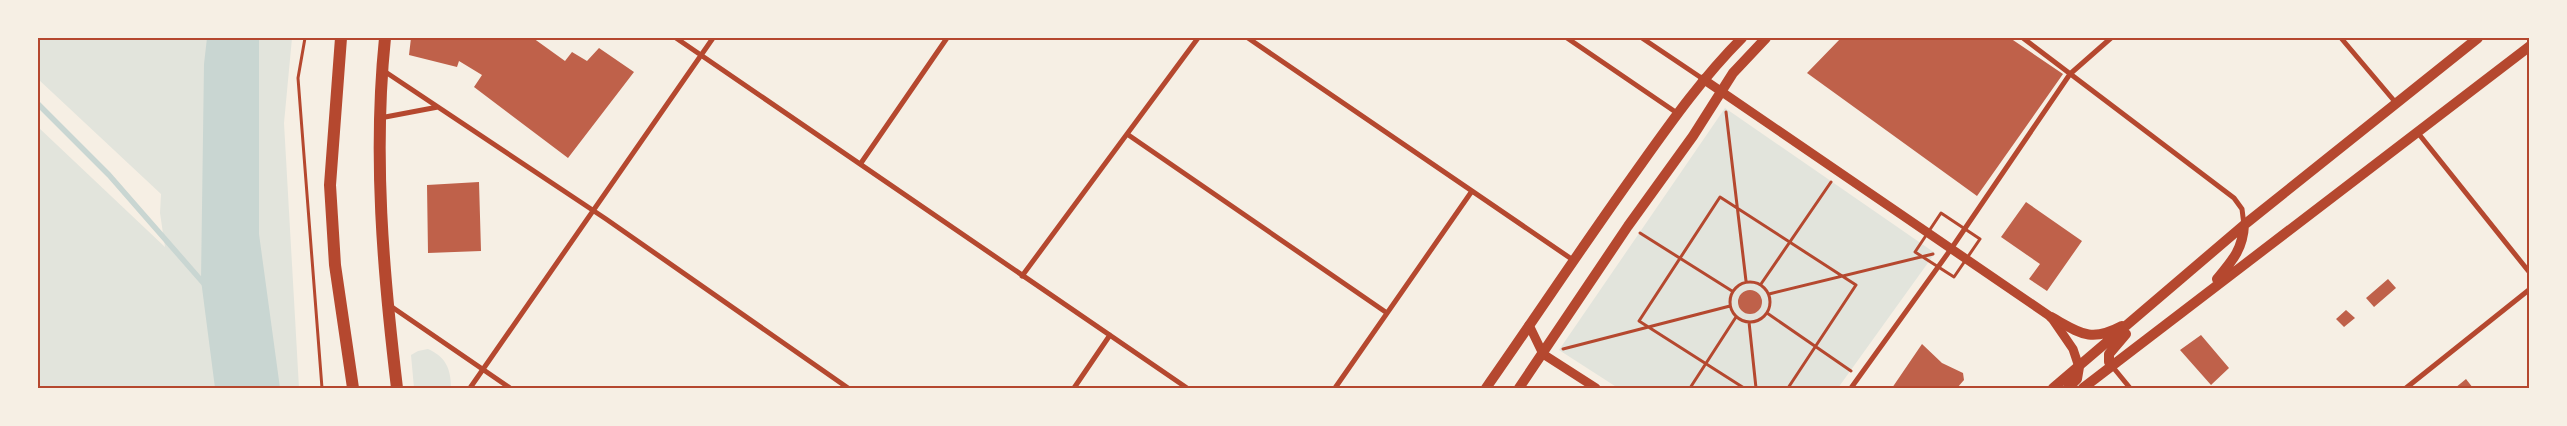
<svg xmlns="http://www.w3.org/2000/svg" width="2567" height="426" font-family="'Noto Sans',sans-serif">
	<rect width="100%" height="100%" fill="#f6efe4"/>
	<path fill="#e2e4dc" d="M 38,38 L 292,38 L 284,123 L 299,388 L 38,388 L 38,127 L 165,247 L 160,213 L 161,194 L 38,79 Z
		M 1725,108 L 1935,253 L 1838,388 L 1618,388 L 1559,350 Z
		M 428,349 C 446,357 451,369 451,388 L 414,388 L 411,355 L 418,351 Z"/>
	<path fill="#c9d6d2" d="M 207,38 L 259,38 L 259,234 L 280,388 L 215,388 L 201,280 L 204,64 Z"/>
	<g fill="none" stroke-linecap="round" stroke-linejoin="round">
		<path stroke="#c9d6d2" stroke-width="5.5" d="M 38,104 L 109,175 L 206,286"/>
	</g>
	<path fill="#bf614a" d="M 411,38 L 533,38 L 565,61 L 572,52 L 587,61 L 599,48 L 634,72 L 568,158 L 474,87 L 482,75 L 459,61 L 457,67 L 409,55 Z
		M 1841,38 L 2010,38 L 2063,74 L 1977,196 L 1807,73 Z
		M 479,182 L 481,251 L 428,253 L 427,185 Z
		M 2026,202 L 2082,241 L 2047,291 L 2029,279 L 2040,264 L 2001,237 Z
		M 2388,279 L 2396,288 L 2374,307 L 2366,298 Z
		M1738 302a12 12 0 1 1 24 0a12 12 0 1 1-24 0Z
		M 2346,310 L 2355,318 L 2344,327 L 2336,319 Z
		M 2201,335 L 2229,368 L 2211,385 L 2180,350 Z
		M 1922,344 L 1942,363 L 1963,373 L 1964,380 L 1957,388 L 1892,388 Z
		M 2466,379 L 2473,388 L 2455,388 Z"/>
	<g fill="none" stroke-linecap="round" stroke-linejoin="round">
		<path stroke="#b5482f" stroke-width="3" d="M 305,38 L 298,78 L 322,388
			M 1726,112 L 1746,281
			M 1941,213 L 1980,239 L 1954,277 L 1915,252 Z
			M 1640,233 L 1732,291
			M1730 302a20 20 0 1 1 40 0a20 20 0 1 1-40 0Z
			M 1761,284 L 1831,182
			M 1769,294 L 1933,254
			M 1767,313 L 1851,371
			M 1749,322 L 1756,388
			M 1563,349 L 1730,306
			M 1690,388 L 1736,317
			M 1744,388 L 1639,321 L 1720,197 L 1856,285 L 1788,388"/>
		<path stroke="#b5482f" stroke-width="5" d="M 676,38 L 1187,388
			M 1248,38 L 1573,260
			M 1567,38 L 1677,113
			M 1642,38 L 1703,79
			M 2023,38 L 2234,198 L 2242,209 L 2244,225
			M 2341,38 L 2396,103
			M 384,71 L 606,219 L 848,388
			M 380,118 L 438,107
			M 2418,133 L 2530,273
			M 1127,134 L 1387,313
			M 861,163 L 947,38
			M 1022,276 L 1198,38
			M 389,305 L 510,388
			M 2112,366 L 2130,388
			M 470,388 L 713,38
			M 1074,388 L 1110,335
			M 1335,388 L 1472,191
			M 1851,388 L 1951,249 L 2070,74 L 2111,38
			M 2406,388 L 2530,289"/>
		<path stroke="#b5482f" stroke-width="9" d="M 1703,79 L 2051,317 L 2073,349 L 2079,367
			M 1529,325 L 1543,354 L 1596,388"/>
		<path stroke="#b5482f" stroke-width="10" d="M 2217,279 C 2232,261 2243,249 2244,225
			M 2051,317 C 2080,333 2090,343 2122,326
			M 2112,366 L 2109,362 L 2109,354 L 2126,334
			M 1486,388 C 1535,318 1582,247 1632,177 C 1667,128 1700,80 1742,38
			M 1519,388 L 1628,226 L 1693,136 L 1733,73 L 1766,38
			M 2053,388 L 2244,225 L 2478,38
			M 2068,388 L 2077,379 L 2079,367
			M 2083,388 L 2530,46"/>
		<path stroke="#b5482f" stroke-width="12" d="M 341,38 L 330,185 L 335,265 L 353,388
			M 385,38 C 373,155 383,271 397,388"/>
	</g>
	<rect width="2567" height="426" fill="none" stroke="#f6efe4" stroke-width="78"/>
	<rect x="39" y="39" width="2489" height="348" fill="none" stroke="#b5482f" stroke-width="2"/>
</svg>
